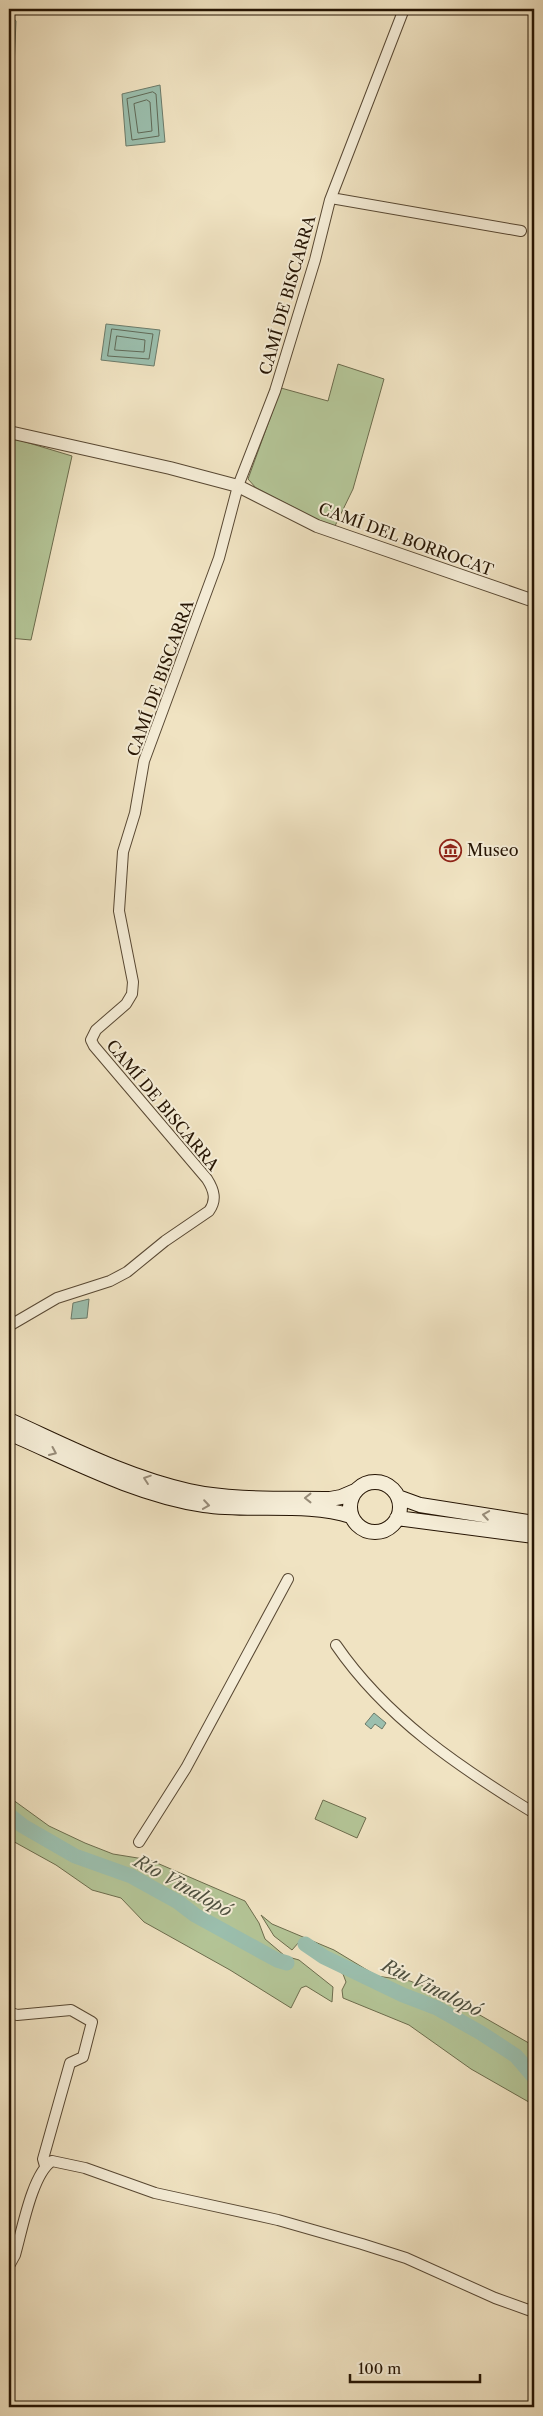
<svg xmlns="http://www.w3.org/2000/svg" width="543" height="2416" font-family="'Libre Caslon Text',serif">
	<rect width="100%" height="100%" fill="#f0e3c2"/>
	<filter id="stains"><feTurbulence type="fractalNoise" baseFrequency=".004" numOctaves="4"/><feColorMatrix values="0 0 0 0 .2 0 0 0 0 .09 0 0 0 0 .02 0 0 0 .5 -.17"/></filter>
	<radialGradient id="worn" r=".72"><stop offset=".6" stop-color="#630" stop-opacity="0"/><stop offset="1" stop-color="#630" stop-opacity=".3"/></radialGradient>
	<path fill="#b4c597" stroke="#6c6c4d" d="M 338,364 L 384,379 L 353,489 L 334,528 L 256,488 L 248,479 L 281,388 L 328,401 Z
		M 9,437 L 72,456 L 31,640 L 9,638 Z
		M 9,1797 L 49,1826 L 85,1843 L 113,1854 L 150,1860 L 245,1901 L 259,1923 L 265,1939 L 285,1956 L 299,1960 L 333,1987 L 332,2002 L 306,1986 L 301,1988 L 291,2008 L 230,1970 L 144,1922 L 121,1898 L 92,1890 L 56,1865 L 9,1839 Z
		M 323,1800 L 366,1818 L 357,1838 L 315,1819 Z
		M 261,1915 L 272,1924 L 334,1950 L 377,1976 L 410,1981 L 443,1994 L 534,2046 L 534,2105 L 471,2069 L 409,2025 L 343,1998 L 342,1990 L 346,1982 L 343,1974 L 299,1942 L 292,1950 L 274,1936 Z"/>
	<path fill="#9bbfae" stroke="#6c7b6a" d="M 9,13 L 16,21 L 12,114 L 9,118 Z
		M 160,85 L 165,142 L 126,146 L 122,94 Z
		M 106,324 L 160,330 L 154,366 L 101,360 Z
		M 89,1299 L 87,1318 L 71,1319 L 73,1303 Z
		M 374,1713 L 386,1723 L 382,1729 L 375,1724 L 371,1729 L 365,1724 Z"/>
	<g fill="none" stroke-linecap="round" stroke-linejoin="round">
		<path stroke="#606a58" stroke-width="1" d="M 9,19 L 11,23 L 9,86
			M 153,92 L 156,94 L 159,136 L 132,140 L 127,99 Z
			M 147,100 L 150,102 L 152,131 L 138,133 L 134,104 Z
			M 112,329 L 153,334 L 149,359 L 108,356 Z
			M 117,336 L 145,340 L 144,352 L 115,350 Z"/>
		<path stroke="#9bbfae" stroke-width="15" d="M 9,1815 L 23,1826 L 75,1856 L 131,1876 L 178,1902 L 195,1915 L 277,1960 L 287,1963
			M 305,1944 L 324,1957 L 403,1995 L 437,2008 L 481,2033 L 516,2056 L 534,2077"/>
		<defs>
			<path id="minor" d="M 331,198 L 521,231
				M 9,1326 L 57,1298 L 110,1281 L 127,1272 L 165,1241 L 209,1211 C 217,1200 214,1190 207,1179 L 94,1046 L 91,1040 L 96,1030 L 126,1004 L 132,994 L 133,982 L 119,911 L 123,852 L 135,813 L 144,761 L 219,558 L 238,486 L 275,391 L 315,260 L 330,200 L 404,9
				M 336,1645 C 386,1718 459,1767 534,1813
				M 139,1842 L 186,1768 L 288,1579
				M 9,2012 L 17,2015 L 71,2010 L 92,2022 L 83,2057 L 70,2063 L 43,2159 L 45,2166
				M 9,2266 L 15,2255 C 22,2231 32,2174 52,2161 L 85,2168 L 155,2193 L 278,2220 L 362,2244 L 406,2258 L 495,2298 L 534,2312"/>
			<path id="tertiary" d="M 9,432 L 170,468 L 238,486 L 317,526 L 534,601"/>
			<path id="secondary" d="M 9,1420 C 67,1446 126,1477 189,1491 C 235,1501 284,1498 330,1499 L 341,1497 L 355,1491
				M 9,1433 C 71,1460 136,1495 204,1505 C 252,1512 306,1502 351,1516
				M350 1507a25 25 0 1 1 50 0a25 25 0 1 1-50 0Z
				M 398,1497 L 420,1505 L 534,1523
				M 397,1518 L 534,1536"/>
		</defs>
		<use href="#minor" stroke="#584833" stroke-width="12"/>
		<use href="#tertiary" stroke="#584833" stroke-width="14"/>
		<use href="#secondary" stroke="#251403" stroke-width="16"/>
		<use href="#minor" stroke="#f5edd7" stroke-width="10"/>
		<use href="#tertiary" stroke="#f5edd7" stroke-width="12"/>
		<use href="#secondary" stroke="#f5edd7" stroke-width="14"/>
	</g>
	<defs><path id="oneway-chevron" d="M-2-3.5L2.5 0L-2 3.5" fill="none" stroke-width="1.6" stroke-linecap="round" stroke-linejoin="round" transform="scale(1.25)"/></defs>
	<g stroke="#978b78">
		<use href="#oneway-chevron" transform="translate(53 1452) rotate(24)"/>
		<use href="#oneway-chevron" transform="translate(147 1479) rotate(-161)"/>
		<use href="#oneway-chevron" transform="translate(308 1498) rotate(-180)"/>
		<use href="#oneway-chevron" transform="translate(206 1505) rotate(8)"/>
		<use href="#oneway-chevron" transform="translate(486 1515) rotate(-171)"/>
	</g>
	<defs>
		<symbol id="museum-ring" viewBox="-11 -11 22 22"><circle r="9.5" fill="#f5edd7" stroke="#8f2418" stroke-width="1.5"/><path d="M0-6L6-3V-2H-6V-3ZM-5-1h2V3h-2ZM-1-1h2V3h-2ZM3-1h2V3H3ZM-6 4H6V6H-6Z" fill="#8f2418"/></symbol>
	</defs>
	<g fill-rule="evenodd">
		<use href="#museum-ring" x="438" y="838" width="25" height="25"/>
	</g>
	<g text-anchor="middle" stroke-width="4" stroke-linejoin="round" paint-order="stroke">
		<g font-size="16" fill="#251403" stroke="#f5edd7">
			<text transform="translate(287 295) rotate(-74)" y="6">CAMÍ DE BISCARRA</text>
			<text transform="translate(406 539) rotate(20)" y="6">CAMÍ DEL BORROCAT</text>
			<text transform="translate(160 678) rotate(-70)" y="6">CAMÍ DE BISCARRA</text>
			<text transform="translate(163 1105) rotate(50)" y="6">CAMÍ DE BISCARRA</text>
		</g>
		<g font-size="16" fill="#251403" stroke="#f5edd7" text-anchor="start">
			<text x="467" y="856">Museo</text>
		</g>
		<g font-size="18" font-style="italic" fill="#4e503f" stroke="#f5edd7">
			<text transform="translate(183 1886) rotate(29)" y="6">Río Vinalopó</text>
			<text transform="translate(432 1988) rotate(26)" y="6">Riu Vinalopó</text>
		</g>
	</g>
	<rect width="543" height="2416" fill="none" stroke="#f0e3c2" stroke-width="30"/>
	<rect x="10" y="10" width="523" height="2396" fill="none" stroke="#251403" stroke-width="2.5"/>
	<rect x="15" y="15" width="513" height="2386" fill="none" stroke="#251403"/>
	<path d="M350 2374v8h130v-8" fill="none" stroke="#251403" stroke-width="2.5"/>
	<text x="358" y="2374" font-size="15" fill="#251403" stroke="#f5edd7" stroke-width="4" paint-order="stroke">100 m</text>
	<rect width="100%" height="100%" filter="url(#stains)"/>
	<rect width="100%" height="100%" fill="url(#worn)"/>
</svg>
